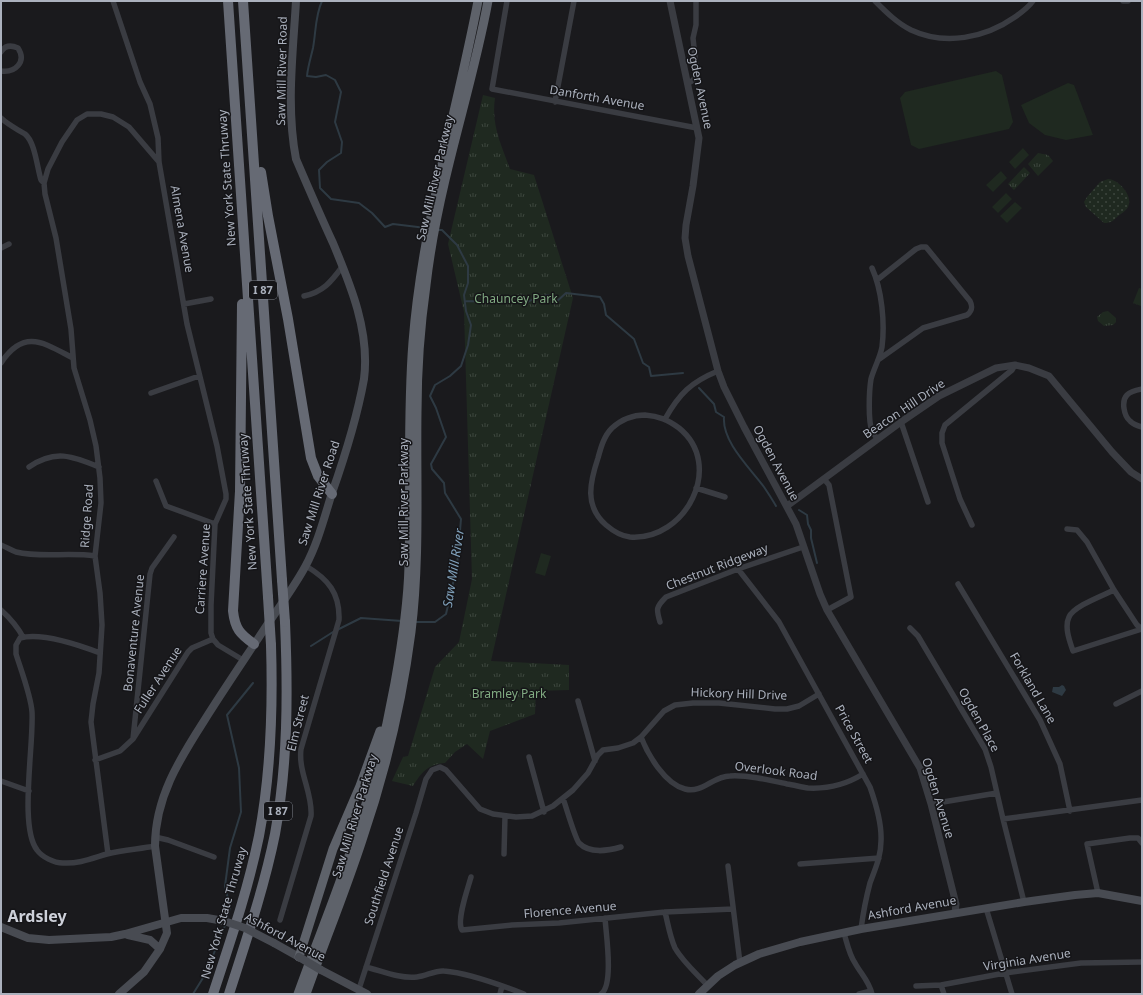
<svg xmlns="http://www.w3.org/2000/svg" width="1143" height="995" font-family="'Noto Sans',sans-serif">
	<defs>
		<pattern id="grass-dots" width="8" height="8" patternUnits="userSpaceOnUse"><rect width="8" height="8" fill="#1f2920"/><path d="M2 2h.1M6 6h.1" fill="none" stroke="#3d463e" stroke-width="1.8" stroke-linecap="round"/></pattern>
		<pattern id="park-tufts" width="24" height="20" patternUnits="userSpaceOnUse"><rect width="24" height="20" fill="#1f2920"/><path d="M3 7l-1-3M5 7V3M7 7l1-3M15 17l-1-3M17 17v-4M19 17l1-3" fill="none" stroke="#3d463e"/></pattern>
	</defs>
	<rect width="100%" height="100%" fill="#1a1a1d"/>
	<path fill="url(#grass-dots)" d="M 1108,179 C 1118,179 1134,196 1128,207 C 1126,211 1121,214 1118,216 C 1113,221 1111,223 1104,223 L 1086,207 L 1084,202 L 1087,197 L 1100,182 Z"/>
	<path fill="url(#park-tufts)" d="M 483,95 L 495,98 C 491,125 501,144 510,169 L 534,175 L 573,298 L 491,661 L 569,665 L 569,690 L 536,691 L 535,714 L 490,731 L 483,759 L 467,744 L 455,752 L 445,763 C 428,764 421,773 413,786 L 392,781 L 403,757 L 408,756 L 435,667 L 459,642 L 472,579 L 464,312 L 448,244 Z
		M 1038,153 L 1048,155 L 1053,161 L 1038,176 L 1028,164 Z
		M 1024,167 L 1030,173 L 1014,190 L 1008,184 Z
		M 1139,288 L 1142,289 L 1141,306 L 1133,303 Z
		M 1108,311 L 1116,318 L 1116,322 L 1113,325 L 1104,326 L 1098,321 L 1097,317 L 1103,312 Z"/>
	<path fill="#1f2920" d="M 996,71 L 1002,75 L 1013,122 L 1009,129 L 919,149 L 911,145 L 900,98 L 905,92 Z
		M 1068,83 L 1074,85 L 1093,135 L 1066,140 L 1045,135 L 1029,123 L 1021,105 Z
		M 1023,148 L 1029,155 L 1015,169 L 1009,162 Z
		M 1001,171 L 1007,178 L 993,192 L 986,185 Z
		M 1006,193 L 1012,199 L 998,213 L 992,207 Z
		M 1015,202 L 1022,208 L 1007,223 L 1000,216 Z
		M 541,553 L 551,556 L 545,576 L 535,573 Z"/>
	<path fill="#2e3a43" d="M 1062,685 L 1064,686 L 1066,690 L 1062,696 L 1052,692 L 1053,687 L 1059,687 Z"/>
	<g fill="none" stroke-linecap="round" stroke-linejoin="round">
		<path stroke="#2e3a43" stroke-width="2" d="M 322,1 C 315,16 316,32 313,48 C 311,57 308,66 307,76 L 316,77 L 326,75 L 335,80 L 341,92 L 335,122 L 342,142 L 341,153 L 327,162 L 319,170 L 320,188 L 331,199 L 359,203 L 372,213 L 385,227 L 393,224 L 426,228
			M 465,301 L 528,302 L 533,299 L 548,295 L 555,303 L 566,293 L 600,297 L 604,304 L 606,315 L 634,339 L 643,363 L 649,367 L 651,376 L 683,373
			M 699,388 L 714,404 L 716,412 L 724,417 C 722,442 750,468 764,487 C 768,493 772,499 776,506
			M 799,510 L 807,515 L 808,524 L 811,530 L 811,538 L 817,563
			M 414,622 L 435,622 L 446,614 L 457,566 L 461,519 L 445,493 L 444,483 L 432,469 L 431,464 L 446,437 L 436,408 L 430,396 L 435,385 L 450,376 L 461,366 L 468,345 L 471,325 L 466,311 L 464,295 L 468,283 L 468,266 L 457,245 L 442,230 L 438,230
			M 337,630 L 361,618 L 402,621
			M 311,646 L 333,632
			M 227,919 L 230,908 L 225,886 L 230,848 L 241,812 L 239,768 L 227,715 L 253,683
			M 193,994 L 206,973 L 226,923"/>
		<path stroke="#3a3c42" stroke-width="5.5" d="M 113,1 L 140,82 L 150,104 L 158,138 L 159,162 L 187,324 L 217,446 L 226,494 L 226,499 L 215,524 L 211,605 L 211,633 L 213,639 L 218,645 L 243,660
			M 507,1 L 492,89 L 697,128
			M 875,1 C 886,12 897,23 911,30 C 945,46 985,38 1015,17 C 1022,12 1028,8 1033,1
			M 1123,1 L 1128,1
			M 1,52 C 5,45 11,45 18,48 C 27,62 15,73 1,71
			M 688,83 L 692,81 L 697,76 L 693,38 L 696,25 L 696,1
			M 555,102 L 574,1
			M 1,118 C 8,125 17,129 25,134 C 35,142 37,167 41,180 L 44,183
			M 1,248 L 9,244
			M 872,268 C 882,290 885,323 882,347 C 880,358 874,368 871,379 C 869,391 868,421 872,431 C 873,434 876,437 878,439
			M 877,280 L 916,249 L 921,247 L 926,247 L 970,301 C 973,307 972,311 967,315 L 923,328 L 878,360
			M 304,296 C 323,292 331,282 342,267
			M 184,304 L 211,299
			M 1,363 C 24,328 44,343 73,358
			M 1142,389 C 1137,390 1131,391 1127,395 C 1121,401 1124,416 1130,421 C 1133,424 1138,426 1142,427
			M 151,393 L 199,376
			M 645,415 C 659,416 668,420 679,428 C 725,465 686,541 630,537 C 620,536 613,531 606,525 C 584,506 590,482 598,458 C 601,447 604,436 612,428 C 622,419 633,415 645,415 Z
			M 665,419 C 679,394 691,382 718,371
			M 901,422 L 928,502
			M 29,467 C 55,449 72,456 99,467
			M 824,479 L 829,485 L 851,597 L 827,610
			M 156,481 L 166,506 L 215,524
			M 696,488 L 725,497
			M 972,525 L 960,499 L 942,443 L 942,433 L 945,425 L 1012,370 L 1015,365
			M 1067,529 L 1077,530 L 1087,542 L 1114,590 L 1137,625 L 1142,629
			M 1,545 C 6,547 11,550 16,552 C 41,558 69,552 95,556
			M 738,569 L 779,622 L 870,787 C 876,804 882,823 881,841 C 881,857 875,869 870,883 C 866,898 863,914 861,929
			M 958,584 L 1040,720 L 1060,764 L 1070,811
			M 1114,590 C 1102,596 1074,606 1069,617 C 1064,627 1070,642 1073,651 L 1142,629
			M 1,610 C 11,619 17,626 23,637
			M 660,622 C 656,609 656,607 666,597 L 738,569 L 803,547
			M 910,628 L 918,636 L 985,749 L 991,767 L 1003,819 L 1024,902
			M 100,653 C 79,645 42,632 20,638 L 16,645 L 16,654 C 21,670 31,696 32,712 C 34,744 19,827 37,850 C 42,857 54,863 63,863 C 79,864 93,858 107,854 C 123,850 139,849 155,846
			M 578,701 L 595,761
			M 1116,704 L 1142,691
			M 641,737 C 648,755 665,784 685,789 C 702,794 713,776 730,776 C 749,775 769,780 787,784 C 794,785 801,787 808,788 C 827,789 847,784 863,774
			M 133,739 L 150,574 L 152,568 L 174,537
			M 529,757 L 544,812
			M 95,760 L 120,751 L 133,739 L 188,652 L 192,648 L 213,639
			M 1,781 L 29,791
			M 563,798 C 566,807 575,838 579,843 C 590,854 607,851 621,847
			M 931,804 L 997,793
			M 1003,819 L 1142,800
			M 155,837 L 168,840 L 214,857
			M 108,854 L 91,722 L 93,704 L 99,673 L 102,625 L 100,593 L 95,556 L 101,503 L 100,478 L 96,446 L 90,420 L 74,368 L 71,329 L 56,238 L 45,194 L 44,183 L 48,169 L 62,142 L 77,120 L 87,114 L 101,114 L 113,117 L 129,127 L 159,162
			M 504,854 L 505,816
			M 800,864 L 879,858
			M 728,866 L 740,963
			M 471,877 C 468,888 456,921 462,930 L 512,925 L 559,923 L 665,912 L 733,909
			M 1098,893 L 1087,844 L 1130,838 L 1138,838 L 1142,843
			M 986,908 L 1012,994
			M 665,912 C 668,924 670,937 675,948 C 683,962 697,974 708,986
			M 280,920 L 311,816 C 313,794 298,772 301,749 L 339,620 C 340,593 328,579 306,566
			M 844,933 C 847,943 849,954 855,963 C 861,974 869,981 872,994
			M 366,967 C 382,971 400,979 417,977 C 426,976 436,970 444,971 C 468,973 501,985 524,994
			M 941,985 L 944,994
			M 916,986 L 941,985 L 1005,973 L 1081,963 L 1142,962
			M 359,989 L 416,813 L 426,779 L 432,770 L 440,767 L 446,770 L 480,809 L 493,814 L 516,817 L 532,816 L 553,806 L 573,790 L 588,773 L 598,755 L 603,750 L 618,748 L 633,743 L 641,737 L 664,711 L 675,705 L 693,703 L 719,703 L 775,709 L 787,709 L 799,706 L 819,694
			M 500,994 L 502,986
			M 601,994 C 614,985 606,934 605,918
			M 859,994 L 871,991"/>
		<path stroke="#3a3c42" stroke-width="7" d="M 670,1 L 699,138 L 693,186 L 686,225 L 685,238 L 688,256 L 718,371 L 724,387 L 744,427 L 796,524 L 820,594 L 827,610 L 920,768 L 931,804 L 956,904 L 955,913
			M 787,506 L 901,422 L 939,396 L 996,368 L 1015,365 L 1029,368 L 1049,376 L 1112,452 L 1131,472 L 1142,479"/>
		<path stroke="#484b52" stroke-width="8" d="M 1,927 L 28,938 L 49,940 L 111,937 L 125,934 L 181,918 L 207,918 L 224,921
			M 128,935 L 150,940 L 160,949
			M 274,943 L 299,957
			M 321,970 L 367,994
			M 119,994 L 144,972 L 160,949 L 167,933 L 155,846 C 155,798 179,760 204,721 C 224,689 246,657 267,625 C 280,606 294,587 305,567 C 318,543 324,518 332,493 C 345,456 357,418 364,379 C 370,332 351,286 333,243 C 320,215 308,187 296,159 C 286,107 293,53 296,1
			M 699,994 L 718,976 L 735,965 L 759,954 L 800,942 L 861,929 L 1024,902 L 1075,895 L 1098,893 L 1142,901"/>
		<path stroke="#5e626a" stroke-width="9" d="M 299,957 L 333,849 L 360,786 L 380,731
			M 298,994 C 315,946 335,899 351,850 C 370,796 385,739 395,683 C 402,644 408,605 409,566 C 411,491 407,416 413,342 C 422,226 456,115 478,1
			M 306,994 C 324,943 345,892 362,840 C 385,773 402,702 411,632 C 420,559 416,485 417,412 C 417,370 420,327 426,285 C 430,250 437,214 445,180 C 459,120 477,61 488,1"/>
		<path stroke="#666a74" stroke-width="10" d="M 228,1 L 268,597
			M 243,1 L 282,580
			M 261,172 L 268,216 L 288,319 L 311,458 L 318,476 L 332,494
			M 242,304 L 240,491 L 233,611 C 235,629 240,634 254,644
			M 213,994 C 230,942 248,890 259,836 C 271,773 273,709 271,645
			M 229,994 C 246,941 264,888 275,834 C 288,763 288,693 285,622"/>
		<path stroke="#484b52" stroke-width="8" d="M 224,921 L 245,928 L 274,943
			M 299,957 L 321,970"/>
		<path stroke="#666a74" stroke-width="10" d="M 282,580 L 285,622
			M 268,597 L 271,645"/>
	</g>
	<g text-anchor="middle" stroke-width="3" stroke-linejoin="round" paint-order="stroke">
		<g fill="#151518" stroke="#7e828c" stroke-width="1">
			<rect x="249" y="281" width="28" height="18" rx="3"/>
			<rect x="264" y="802" width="28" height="18" rx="3"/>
		</g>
		<g font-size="11" font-weight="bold" fill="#abb1bd">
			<text x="263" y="294">I 87</text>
			<text x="278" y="815">I 87</text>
		</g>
		<g font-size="12" fill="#abb1bd" stroke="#151518">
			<text transform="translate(282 71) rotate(-89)" y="4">Saw Mill River Road</text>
			<text transform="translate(700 88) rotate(78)" y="4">Ogden Avenue</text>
			<text transform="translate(597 98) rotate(10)" y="4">Danforth Avenue</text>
			<text transform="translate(227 178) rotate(-94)" y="4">New York State Thruway</text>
			<text transform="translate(435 178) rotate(-77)" y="4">Saw Mill River Parkway</text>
			<text transform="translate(182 229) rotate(80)" y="4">Almena Avenue</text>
			<text transform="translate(904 409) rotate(-34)" y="4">Beacon Hill Drive</text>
			<text transform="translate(776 463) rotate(62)" y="4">Ogden Avenue</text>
			<text transform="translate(319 493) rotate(-72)" y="4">Saw Mill River Road</text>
			<text transform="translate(248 502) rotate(-94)" y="4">New York State Thruway</text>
			<text transform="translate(404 502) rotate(-90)" y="4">Saw Mill River Parkway</text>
			<text transform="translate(87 516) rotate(-86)" y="4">Ridge Road</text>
			<text transform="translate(717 567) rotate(-21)" y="4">Chestnut Ridgeway</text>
			<text transform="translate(203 569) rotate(-86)" y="4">Carriere Avenue</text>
			<text transform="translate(134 633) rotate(-84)" y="4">Bonaventure Avenue</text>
			<text transform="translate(158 680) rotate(-57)" y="4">Fuller Avenue</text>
			<text transform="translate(1033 688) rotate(60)" y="4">Forkland Lane</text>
			<text transform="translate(739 694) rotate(2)" y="4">Hickory Hill Drive</text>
			<text transform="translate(979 720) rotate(61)" y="4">Ogden Place</text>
			<text transform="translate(298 723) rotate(-76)" y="4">Elm Street</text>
			<text transform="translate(854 734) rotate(61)" y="4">Price Street</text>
			<text transform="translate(776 771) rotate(7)" y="4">Overlook Road</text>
			<text transform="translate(938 798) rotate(73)" y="4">Ogden Avenue</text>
			<text transform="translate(355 816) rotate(-73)" y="4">Saw Mill River Parkway</text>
			<text transform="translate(384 876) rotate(-72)" y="4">Southfield Avenue</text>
			<text transform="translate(912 908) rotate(-10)" y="4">Ashford Avenue</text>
			<text transform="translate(570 910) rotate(-5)" y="4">Florence Avenue</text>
			<text transform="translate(224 913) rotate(-74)" y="4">New York State Thruway</text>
			<text transform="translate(285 937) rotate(28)" y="4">Ashford Avenue</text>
			<text transform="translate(1027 960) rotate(-9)" y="4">Virginia Avenue</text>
		</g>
		<g font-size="12" fill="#81aa82" stroke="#151518">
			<text x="516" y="303">Chauncey Park</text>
			<text x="509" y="698">Bramley Park</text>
		</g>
		<g font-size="13" font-style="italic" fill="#80a1bb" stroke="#151518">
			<text transform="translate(453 568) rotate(-81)" y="5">Saw Mill River</text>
		</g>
		<g font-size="16" font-weight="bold" fill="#cdd0d9" stroke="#151518">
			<text x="37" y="922">Ardsley</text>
		</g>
	</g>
	<rect width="1143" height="995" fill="none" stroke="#abb1bd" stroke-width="4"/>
</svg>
